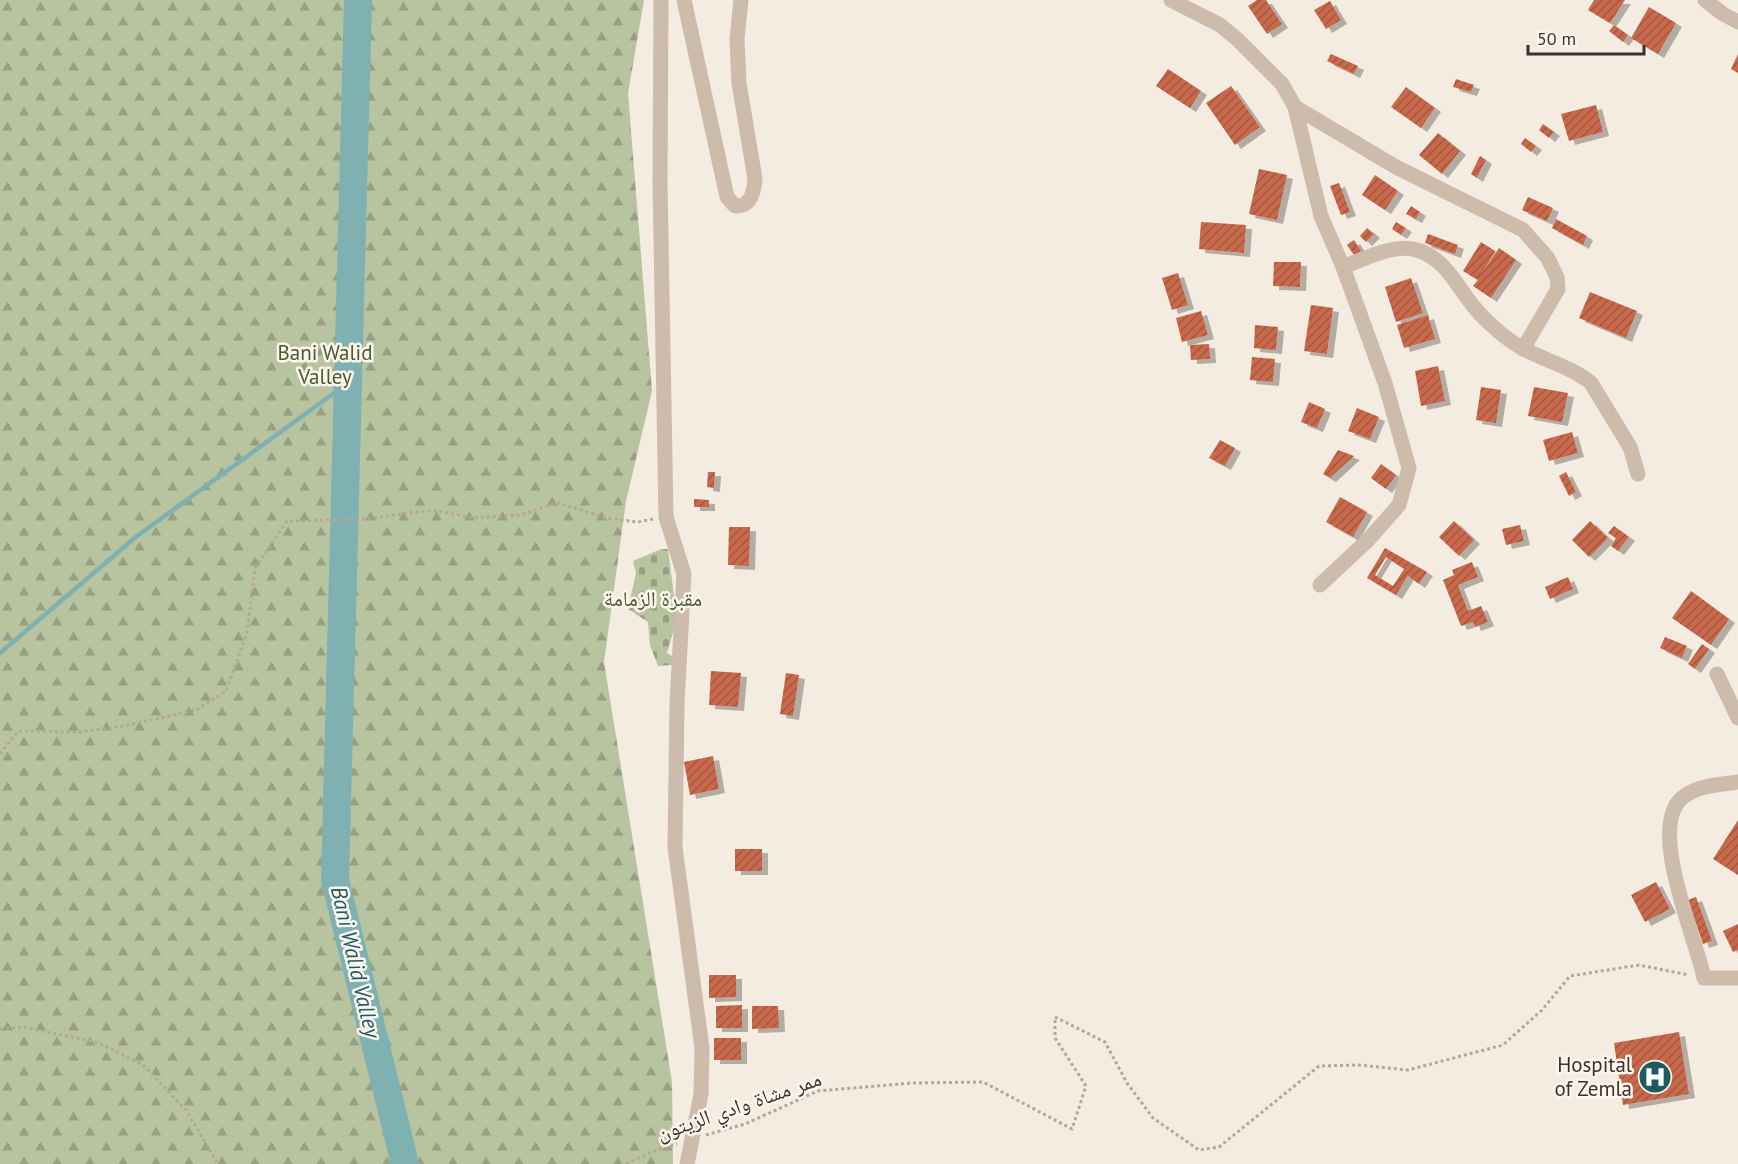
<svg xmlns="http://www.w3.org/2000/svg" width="1738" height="1164" font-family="'PT Sans','Noto Naskh Arabic',sans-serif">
	<defs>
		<pattern id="forest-firs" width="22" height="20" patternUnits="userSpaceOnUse" patternTransform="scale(1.5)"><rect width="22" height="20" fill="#b8c4a0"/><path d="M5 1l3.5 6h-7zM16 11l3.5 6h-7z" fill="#97a083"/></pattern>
		<pattern id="cemetery-stones" width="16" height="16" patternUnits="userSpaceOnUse" patternTransform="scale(1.5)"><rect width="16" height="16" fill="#b8c4a0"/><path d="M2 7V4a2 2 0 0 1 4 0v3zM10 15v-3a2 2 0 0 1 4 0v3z" fill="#97a083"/></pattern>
		<pattern id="building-hatch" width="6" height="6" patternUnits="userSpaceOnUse" patternTransform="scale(1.5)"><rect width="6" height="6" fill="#c8694b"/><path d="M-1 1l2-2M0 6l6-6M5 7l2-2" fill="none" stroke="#a4573f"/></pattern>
		<filter id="shadow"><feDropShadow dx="6" dy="4" stdDeviation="0" flood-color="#0004"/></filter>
	</defs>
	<rect width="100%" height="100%" fill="#f4ebe1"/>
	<path fill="url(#forest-firs)" d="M 0,0 L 644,0 L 628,93 L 652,391 L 626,501 L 604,662 L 672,1082 L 673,1164 L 0,1164 Z"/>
	<path fill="url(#cemetery-stones)" d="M 661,549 L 668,549 L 677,619 L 667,653 L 674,657 L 672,665 L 658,666 L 650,645 L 648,622 L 628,609 L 636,573 L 633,561 Z"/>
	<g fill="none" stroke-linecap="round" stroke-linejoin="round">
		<path stroke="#7fb0b2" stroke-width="4.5" d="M 0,653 L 137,536 L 348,383"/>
		<path stroke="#7fb0b2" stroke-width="28" d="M 358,0 L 335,880 L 405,1164"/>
	</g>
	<path fill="url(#building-hatch)" fill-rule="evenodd" filter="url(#shadow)" d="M 1257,0 L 1266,0 L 1282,24 L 1267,34 L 1248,6 Z
		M 1594,0 L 1625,0 L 1610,23 L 1588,10 Z
		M 1330,1 L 1341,20 L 1326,29 L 1314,10 Z
		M 1649,7 L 1676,23 L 1658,54 L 1631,38 Z
		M 1614,25 L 1628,35 L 1623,42 L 1609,31 Z
		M 1331,54 L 1358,66 L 1354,74 L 1327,61 Z
		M 1738,54 L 1738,73 L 1731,69 Z
		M 1168,69 L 1201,91 L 1190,108 L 1156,86 Z
		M 1456,79 L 1474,85 L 1471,92 L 1453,87 Z
		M 1231,86 L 1260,127 L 1235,145 L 1206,103 Z
		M 1406,87 L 1435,108 L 1421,128 L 1391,107 Z
		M 1596,105 L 1603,132 L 1569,141 L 1561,114 Z
		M 1543,124 L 1554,132 L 1549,138 L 1539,130 Z
		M 1438,133 L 1460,151 L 1442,174 L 1419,155 Z
		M 1525,138 L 1536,146 L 1531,152 L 1521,144 Z
		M 1480,156 L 1486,160 L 1477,178 L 1471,174 Z
		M 1259,169 L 1287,175 L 1277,220 L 1249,214 Z
		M 1375,175 L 1398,191 L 1385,210 L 1362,195 Z
		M 1339,183 L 1350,212 L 1341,215 L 1330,186 Z
		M 1528,197 L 1553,208 L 1547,221 L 1522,210 Z
		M 1411,206 L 1420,212 L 1416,219 L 1406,214 Z
		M 1556,219 L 1587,236 L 1583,245 L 1552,228 Z
		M 1201,222 L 1246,225 L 1244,253 L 1199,249 Z
		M 1396,222 L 1406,228 L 1401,235 L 1392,229 Z
		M 1367,228 L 1374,234 L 1366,242 L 1360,236 Z
		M 1428,234 L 1458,245 L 1455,254 L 1425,243 Z
		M 1354,240 L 1361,251 L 1354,255 L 1347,245 Z
		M 1481,242 L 1495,251 L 1483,272 L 1499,248 L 1516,260 L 1491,298 L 1473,286 L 1478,280 L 1463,271 Z
		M 1274,262 L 1301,262 L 1300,287 L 1273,286 Z
		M 1178,273 L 1188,305 L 1172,310 L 1162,278 Z
		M 1411,278 L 1423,313 L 1396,322 L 1385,287 Z
		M 1590,292 L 1637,311 L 1626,338 L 1579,318 Z
		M 1311,305 L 1333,308 L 1327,354 L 1304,351 Z
		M 1201,311 L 1208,335 L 1182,342 L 1176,318 Z
		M 1428,315 L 1435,339 L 1404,348 L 1397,325 Z
		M 1255,325 L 1278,327 L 1276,350 L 1254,348 Z
		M 1209,344 L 1210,359 L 1191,360 L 1190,345 Z
		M 1252,357 L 1275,359 L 1273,382 L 1250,380 Z
		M 1438,366 L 1445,401 L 1421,406 L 1415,371 Z
		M 1481,387 L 1501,390 L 1496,423 L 1476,420 Z
		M 1534,387 L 1568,393 L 1562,422 L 1528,416 Z
		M 1309,402 L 1325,409 L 1317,428 L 1301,422 Z
		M 1357,408 L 1379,417 L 1370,439 L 1348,431 Z
		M 1572,432 L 1578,453 L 1549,461 L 1543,440 Z
		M 1220,440 L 1235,448 L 1225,466 L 1209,458 Z
		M 1338,450 L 1354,456 L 1330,478 L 1323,474 Z
		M 1381,464 L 1396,475 L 1386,489 L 1371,478 Z
		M 708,472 L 715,472 L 714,488 L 707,487 Z
		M 1566,472 L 1576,492 L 1569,496 L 1559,476 Z
		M 1340,497 L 1367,512 L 1353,537 L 1326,522 Z
		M 694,499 L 709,500 L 709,507 L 694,507 Z
		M 1454,521 L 1474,540 L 1459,556 L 1439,537 Z
		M 1590,521 L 1608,538 L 1589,557 L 1572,540 Z
		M 1520,525 L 1524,541 L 1506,545 L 1502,529 Z
		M 1614,526 L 1629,537 L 1618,551 L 1611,546 L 1616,538 L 1608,533 Z
		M 729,527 L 750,527 L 749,566 L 728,565 Z
		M 1385,548 L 1427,572 L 1419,584 L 1408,576 L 1396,595 L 1367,578 ZM 1386,557 L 1404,569 L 1393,586 L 1375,575 Z
		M 1472,562 L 1478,577 L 1458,585 L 1468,611 L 1481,606 L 1488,622 L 1475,627 L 1473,622 L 1461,626 L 1443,580 L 1454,575 L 1452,570 Z
		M 1568,577 L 1573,589 L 1550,599 L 1545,587 Z
		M 1691,591 L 1729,619 L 1711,645 L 1672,618 Z
		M 1665,637 L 1687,646 L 1682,658 L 1660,648 Z
		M 1702,644 L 1709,649 L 1695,669 L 1688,664 Z
		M 711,671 L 741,673 L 738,707 L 709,705 Z
		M 786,673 L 799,675 L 793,716 L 780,714 Z
		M 713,756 L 719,789 L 690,795 L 684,762 Z
		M 1738,820 L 1738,875 L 1713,859 Z
		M 735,849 L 762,849 L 762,871 L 735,871 Z
		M 1656,882 L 1670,909 L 1645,922 L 1631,895 Z
		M 1696,897 L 1712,941 L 1703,944 L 1688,900 Z
		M 1738,924 L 1738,950 L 1733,952 L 1723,931 Z
		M 709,975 L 736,975 L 736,997 L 709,998 Z
		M 742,1005 L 742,1028 L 716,1028 L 716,1006 Z
		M 752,1006 L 778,1006 L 779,1028 L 752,1029 Z
		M 1679,1032 L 1689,1094 L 1623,1105 L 1614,1043 Z
		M 714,1038 L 741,1038 L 741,1060 L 714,1060 Z"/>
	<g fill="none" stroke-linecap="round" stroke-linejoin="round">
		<path stroke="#b9a596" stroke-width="3" stroke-dasharray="3 3" stroke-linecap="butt" d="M 0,754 L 18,731 L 80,732 L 129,725 L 196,710 L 226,691 L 247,633 L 255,568 L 287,521 L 365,519 L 433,510 L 473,518 L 519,515 L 558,503 L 606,518 L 638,522 L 653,519
			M 0,1029 L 23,1027 L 99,1043 L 143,1065 L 186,1110 L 218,1164
			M 706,1135 L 745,1124 L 818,1091 L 914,1083 L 983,1082 L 1072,1129 L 1086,1086 L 1055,1038 L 1055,1017 L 1105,1042 L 1127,1083 L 1153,1118 L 1199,1150 L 1219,1147 L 1319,1066 L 1359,1065 L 1408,1070 L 1503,1045 L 1542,1010 L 1570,976 L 1639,965 L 1689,975
			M 626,1164 L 654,1151 L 677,1144"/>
		<path stroke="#cdbbac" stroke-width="15" d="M 661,0 L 660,182 L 666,517 L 684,574 L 677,703 L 675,847 L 702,1048 L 701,1094 L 687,1164
			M 684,0 L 727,197 L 735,206 C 751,207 754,192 755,179 L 739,83 L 737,39 L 741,0
			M 1171,0 L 1220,25 L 1237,39 L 1282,84 L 1295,107 L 1321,216 L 1343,267 L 1385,383 L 1409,468 L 1399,505 L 1368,540 L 1320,585
			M 1705,0 L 1723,14 L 1738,22
			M 1295,107 L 1396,167 L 1523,230 L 1547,257 L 1557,277 L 1558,289 L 1523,349
			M 1343,267 C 1364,259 1394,243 1417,250 C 1449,259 1460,295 1483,317 C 1495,329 1511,343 1526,350 C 1547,361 1573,368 1591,383 L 1630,447 L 1638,474
			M 1717,674 L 1738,718
			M 1738,782 C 1719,785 1697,785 1682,798 C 1647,828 1696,938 1704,978 L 1738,978"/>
	</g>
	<defs>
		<symbol id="hospital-disc" viewBox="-11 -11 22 22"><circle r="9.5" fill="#1f5a5e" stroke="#fbf5ee"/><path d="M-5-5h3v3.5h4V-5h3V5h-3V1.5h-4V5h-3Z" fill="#fff"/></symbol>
	</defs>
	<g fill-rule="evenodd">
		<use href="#hospital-disc" x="1636" y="1058" width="38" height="38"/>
	</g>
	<g text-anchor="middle" stroke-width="5" stroke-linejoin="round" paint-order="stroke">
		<g font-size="21" fill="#4a5a2e" stroke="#fbf5ee">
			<text x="325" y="360">Bani Walid<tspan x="325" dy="24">Valley</tspan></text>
			<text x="653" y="606">مقبرة الزمامة</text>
		</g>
		<g font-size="21" fill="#3b302b" stroke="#fbf5ee" text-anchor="end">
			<text x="1632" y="1072">Hospital<tspan x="1632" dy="24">of Zemla</tspan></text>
		</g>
		<g font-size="21" fill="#3b302b" stroke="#fbf5ee">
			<text transform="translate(739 1106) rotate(-19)" y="7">ممر مشاة وادي الزيتون</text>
		</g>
		<g font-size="22" font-style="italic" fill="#1f5a5e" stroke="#fbf5ee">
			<text transform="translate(356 962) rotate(77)" y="8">Bani Walid Valley</text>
		</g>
	</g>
	<path d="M1528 45v9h116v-9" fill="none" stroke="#3b302b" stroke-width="3"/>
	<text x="1537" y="45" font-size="18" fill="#3b302b" stroke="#fbf5ee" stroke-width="4.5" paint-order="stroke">50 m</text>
</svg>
